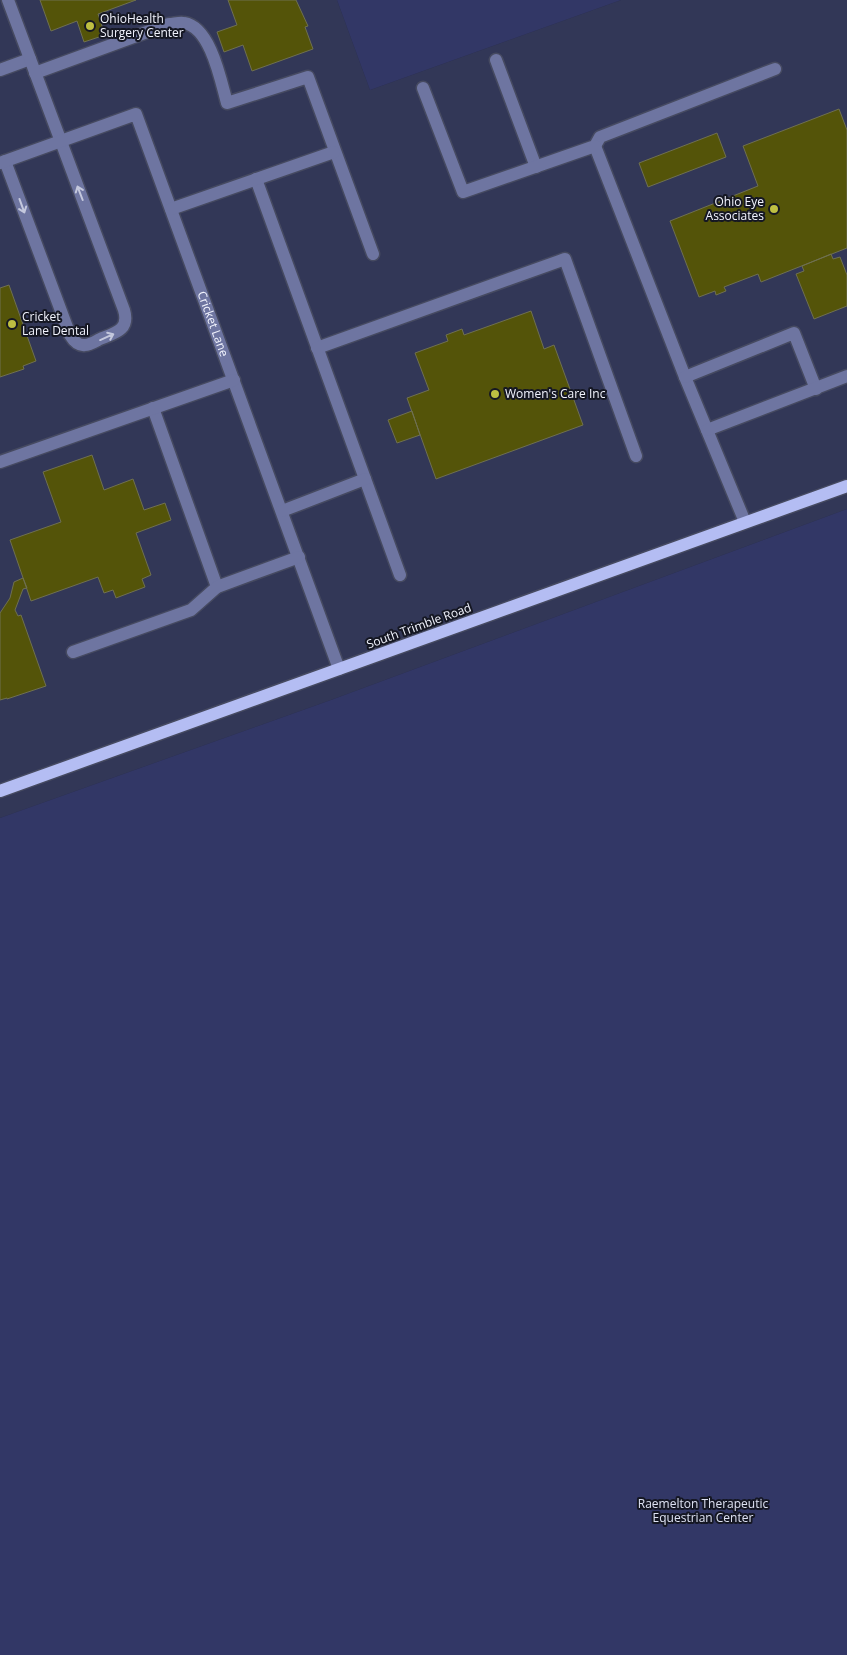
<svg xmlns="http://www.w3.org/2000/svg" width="847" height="1655" font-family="'Open Sans',sans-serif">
	<rect width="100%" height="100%" fill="#2a2e48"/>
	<path fill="#323757" d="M 0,0 L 337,0 L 370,90 L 621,0 L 847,0 L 847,509 L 331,700 L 0,818 Z"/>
	<path fill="#323766" d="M 337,0 L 621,0 L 370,90 Z
		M 847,509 L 847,1655 L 0,1655 L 0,818 L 331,700 Z"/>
	<path fill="#545409" stroke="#6f7051" d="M 40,0 L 136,0 L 98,14 L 105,35 L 84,42 L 77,21 L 51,31 Z
		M 228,0 L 296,0 L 308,26 L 305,27 L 313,49 L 252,71 L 243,45 L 224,52 L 217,32 L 237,25 Z
		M 839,109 L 847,130 L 847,248 L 761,282 L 758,274 L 724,287 L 726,291 L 716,295 L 715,291 L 699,297 L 670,221 L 758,186 L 743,146 Z
		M 717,133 L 726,157 L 648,187 L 639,163 Z
		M 831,254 L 833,259 L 840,257 L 847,275 L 847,306 L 814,319 L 796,274 L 804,271 L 802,266 Z
		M 9,285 L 36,361 L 23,366 L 24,369 L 0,377 L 0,288 Z
		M 531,311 L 544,349 L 554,345 L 583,425 L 436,479 L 407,398 L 429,390 L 415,353 L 448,341 L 446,335 L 462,329 L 464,335 Z
		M 412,411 L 420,435 L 397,443 L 388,420 Z
		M 92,455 L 104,490 L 133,479 L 144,510 L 165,503 L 171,520 L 136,533 L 151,575 L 142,579 L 145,587 L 116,598 L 113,590 L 104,593 L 98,577 L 31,601 L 10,540 L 61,522 L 43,472 Z
		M 23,578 L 27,588 L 23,589 L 15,610 L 18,616 L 21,615 L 46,686 L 7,699 L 7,698 L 0,700 L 0,613 L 10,598 L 14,582 Z"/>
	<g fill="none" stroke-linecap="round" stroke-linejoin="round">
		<defs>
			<g id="minor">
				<path d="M 496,60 L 536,167"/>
				<path d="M 0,70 L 30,59"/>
				<path d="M 35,73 L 169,24 C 173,24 180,22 184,23 C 211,27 221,82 227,103 L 308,77 L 373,254"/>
				<path d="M 423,88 L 463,192 L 595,146 L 600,137 L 775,69"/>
				<path d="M 595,146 L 685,377 L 745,522"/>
				<path d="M 5,161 L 70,335 C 73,340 78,346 85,345 C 90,345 96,341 100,339 C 115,333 130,330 124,310 L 8,0"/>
				<path id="s1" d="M 0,163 L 136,114 L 339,669"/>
				<path d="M 256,179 L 400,575"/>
				<path d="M 171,209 L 334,152"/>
				<path d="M 317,348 L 565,259 L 636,456"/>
				<path d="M 685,377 L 794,333 L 816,389"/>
				<path d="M 153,408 L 217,587"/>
				<path d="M 707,430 L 847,376"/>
				<path d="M 0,462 L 234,380"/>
				<path d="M 282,511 L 365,479"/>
				<path d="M 73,652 L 191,610 L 217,587 L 299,557"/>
			</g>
			<path id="major" d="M 0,791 L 847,486"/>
		</defs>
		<use href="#minor" stroke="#464a61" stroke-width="15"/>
		<use href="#major" stroke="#464a61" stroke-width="15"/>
		<use href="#minor" stroke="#6e75a1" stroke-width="12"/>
		<use href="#major" stroke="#b4bdf3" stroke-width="12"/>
	</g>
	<defs><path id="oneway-shaft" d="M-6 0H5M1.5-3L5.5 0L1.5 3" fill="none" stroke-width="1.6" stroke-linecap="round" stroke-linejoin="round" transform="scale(1.25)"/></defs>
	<g stroke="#c4c8dd">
		<use href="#oneway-shaft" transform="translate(80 193) rotate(-111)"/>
		<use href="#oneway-shaft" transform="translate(22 206) rotate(70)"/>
		<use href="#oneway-shaft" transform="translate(107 337) rotate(-24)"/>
	</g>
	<g fill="#bebf42" stroke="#151723" stroke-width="2">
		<circle cx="90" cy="26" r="5"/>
		<circle cx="774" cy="209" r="5"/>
		<circle cx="12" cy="324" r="5"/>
		<circle cx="495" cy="394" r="5"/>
	</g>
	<g text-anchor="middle" stroke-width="4" stroke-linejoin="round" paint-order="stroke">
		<g font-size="12" fill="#f2f4fe" stroke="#151723" text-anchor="start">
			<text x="100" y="23">OhioHealth<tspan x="100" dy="14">Surgery Center</tspan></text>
			<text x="764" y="206" text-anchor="end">Ohio Eye<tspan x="764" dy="14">Associates</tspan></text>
			<text x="22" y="321">Cricket<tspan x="22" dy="14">Lane Dental</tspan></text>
			<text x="505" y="398">Women's Care Inc</text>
		</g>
		<g font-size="12" fill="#f2f4fe" stroke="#151723">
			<text dy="4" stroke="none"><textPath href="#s1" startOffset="368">Cricket Lane</textPath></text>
			<text transform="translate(419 626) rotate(-20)" y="4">South Trimble Road</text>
		</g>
		<g font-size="12" fill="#dee2f3" stroke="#151723">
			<text x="703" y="1508">Raemelton Therapeutic<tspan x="703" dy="14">Equestrian Center</tspan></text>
		</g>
	</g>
</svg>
